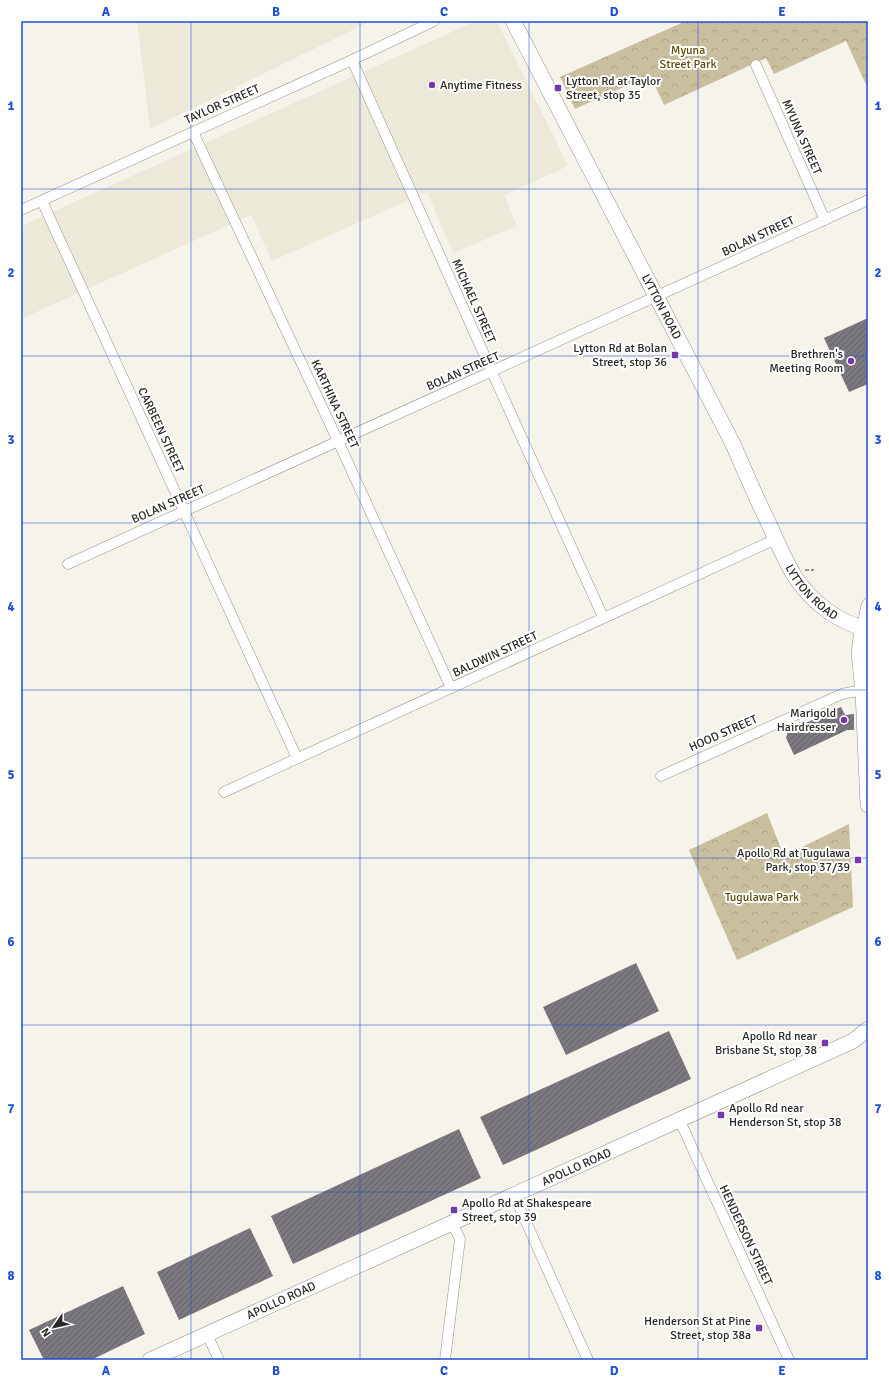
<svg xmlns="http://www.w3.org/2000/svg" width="889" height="1381" font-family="Signika,sans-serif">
<defs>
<pattern id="park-crowns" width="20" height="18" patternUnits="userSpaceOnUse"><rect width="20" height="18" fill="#c9bf9f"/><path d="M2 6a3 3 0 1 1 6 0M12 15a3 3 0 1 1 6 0" fill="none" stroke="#ada489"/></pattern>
<pattern id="building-hatch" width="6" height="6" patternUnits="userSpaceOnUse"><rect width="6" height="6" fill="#7b787f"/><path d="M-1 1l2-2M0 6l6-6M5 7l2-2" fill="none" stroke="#656268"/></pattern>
</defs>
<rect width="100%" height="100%" fill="#f6f3eb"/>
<g fill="#ede9d9">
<path d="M137 21H371L150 129Z"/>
<path d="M476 21H497L568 166 504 195 517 226 453 253 427 192 272 261 251 215 21 319V226Z"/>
</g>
<g fill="url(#park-crowns)">
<path d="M686 21H868V89L846 41 774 74 766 58 664 105 650 75 575 109 560 77Z"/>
<path d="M767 813 784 856 849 824 853 907 737 960 689 850Z"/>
</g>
<g fill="url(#building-hatch)">
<path d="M868 318V384L849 392 824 338Z"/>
<path d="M841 707 845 715 854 714V730H847L794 755 786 738 788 731Z"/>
<path d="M636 963 659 1011 566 1055 543 1007Z"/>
<path d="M669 1031 691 1079 503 1165 480 1117Z"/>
<path d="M459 1129 481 1178 293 1264 271 1216Z"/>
<path d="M250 1228 273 1276 179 1320 157 1272Z"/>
<path d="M123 1286 145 1334 91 1360H44L29 1330Z"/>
</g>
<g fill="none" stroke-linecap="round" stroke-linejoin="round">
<defs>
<g id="street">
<path d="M352 60 492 372 603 617"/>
<path d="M756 65 825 220"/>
<path d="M193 132 338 441 451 688"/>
<path d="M42 201 297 758"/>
<path d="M21 210 352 60 434 21"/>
<path d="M68 564 868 200"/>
<path d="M862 628 866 607 868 603"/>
<path d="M661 776 842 694 852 692 863 691"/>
<path d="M224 792 776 539"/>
<path d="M680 1121 789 1360"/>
<path d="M514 1195 588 1360"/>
<path d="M207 1334 219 1360"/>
<path d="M445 1360 460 1239 452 1223"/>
</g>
<g id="secondary">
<path id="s1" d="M513 21 733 444C745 472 757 500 771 528 778 544 786 562 795 577 812 602 838 623 868 629"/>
<path d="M862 628 859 654 863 691 868 805"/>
<path id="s2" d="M150 1360C384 1253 619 1149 853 1041L868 1029"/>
</g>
</defs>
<use href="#street" stroke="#94928a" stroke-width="11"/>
<use href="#secondary" stroke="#94928a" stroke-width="16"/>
<path stroke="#93918b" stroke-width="2" stroke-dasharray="4 2" stroke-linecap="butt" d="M805 570H814"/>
<use href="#street" stroke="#fff" stroke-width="10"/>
<use href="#secondary" stroke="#fff" stroke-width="15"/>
</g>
<path fill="none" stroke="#1d4ed8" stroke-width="1" stroke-opacity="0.55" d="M191 21V1360M360 21V1360M529 21V1360M698 21V1360M21 189H868M21 356H868M21 523H868M21 690H868M21 858H868M21 1025H868M21 1192H868"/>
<g fill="#7637ac" stroke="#fff" stroke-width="1.5">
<circle cx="432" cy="85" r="4"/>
<rect x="554" y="84" width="8" height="8" rx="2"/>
<rect x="671" y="351" width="8" height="8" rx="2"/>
<circle cx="851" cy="361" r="4"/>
<circle cx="844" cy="720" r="4"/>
<rect x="854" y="856" width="8" height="8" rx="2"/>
<rect x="821" y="1039" width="8" height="8" rx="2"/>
<rect x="717" y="1111" width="8" height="8" rx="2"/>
<rect x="450" y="1206" width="8" height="8" rx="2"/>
<rect x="755" y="1324" width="8" height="8" rx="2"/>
</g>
<g text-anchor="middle" stroke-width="4" stroke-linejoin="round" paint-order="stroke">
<g font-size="12" fill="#5e4c0b" stroke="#fff">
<text x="688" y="54">Myuna<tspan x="688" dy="14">Street Park</tspan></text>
<text x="762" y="901">Tugulawa Park</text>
</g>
<g font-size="12" fill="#2a2925" stroke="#fff" text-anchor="end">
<text x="566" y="85" text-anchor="start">Lytton Rd at Taylor<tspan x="566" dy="14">Street, stop 35</tspan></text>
<text x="440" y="89" text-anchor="start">Anytime Fitness</text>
<text x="667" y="352">Lytton Rd at Bolan<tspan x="667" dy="14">Street, stop 36</tspan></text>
<text x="843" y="358">Brethren's<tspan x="843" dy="14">Meeting Room</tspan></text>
<text x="836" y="717">Marigold<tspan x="836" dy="14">Hairdresser</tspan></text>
<text x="850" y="857">Apollo Rd at Tugulawa<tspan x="850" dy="14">Park, stop 37/39</tspan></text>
<text x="817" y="1040">Apollo Rd near<tspan x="817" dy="14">Brisbane St, stop 38</tspan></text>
<text x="729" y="1112" text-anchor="start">Apollo Rd near<tspan x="729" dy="14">Henderson St, stop 38</tspan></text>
<text x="462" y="1207" text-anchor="start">Apollo Rd at Shakespeare<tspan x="462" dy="14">Street, stop 39</tspan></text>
<text x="751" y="1325">Henderson St at Pine<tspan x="751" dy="14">Street, stop 38a</tspan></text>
</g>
<g font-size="12" fill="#2a2925" stroke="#fff">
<text transform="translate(222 104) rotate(-24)" y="4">TAYLOR STREET</text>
<text transform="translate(802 137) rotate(66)" y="4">MYUNA STREET</text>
<text transform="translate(758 236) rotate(-25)" y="4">BOLAN STREET</text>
<text transform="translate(474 301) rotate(66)" y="4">MICHAEL STREET</text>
<text dy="4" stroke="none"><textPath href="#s1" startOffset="322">LYTTON ROAD</textPath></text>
<text transform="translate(463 371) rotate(-24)" y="4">BOLAN STREET</text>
<text transform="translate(335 404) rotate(65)" y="4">KARTHINA STREET</text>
<text transform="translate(161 430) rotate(65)" y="4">CARBEEN STREET</text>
<text transform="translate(168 504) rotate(-24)" y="4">BOLAN STREET</text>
<text dy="4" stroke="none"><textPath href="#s1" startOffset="646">LYTTON ROAD</textPath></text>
<text transform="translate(495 654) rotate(-25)" y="4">BALDWIN STREET</text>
<text transform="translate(723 733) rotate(-24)" y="4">HOOD STREET</text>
<text dy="4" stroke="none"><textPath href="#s2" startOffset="468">APOLLO ROAD</textPath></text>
<text transform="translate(746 1235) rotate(65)" y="4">HENDERSON STREET</text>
<text dy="4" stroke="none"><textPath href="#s2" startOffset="144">APOLLO ROAD</textPath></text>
</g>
</g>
<rect width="889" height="1381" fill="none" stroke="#ffffff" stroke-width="44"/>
<g transform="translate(54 1327) rotate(236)" stroke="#ffffff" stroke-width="3" paint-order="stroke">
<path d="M0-3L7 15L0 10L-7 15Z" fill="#2a2925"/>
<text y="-6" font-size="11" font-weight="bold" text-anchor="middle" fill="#2a2925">N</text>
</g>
<rect x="22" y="22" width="845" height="1337" fill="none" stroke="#1d4ed8" stroke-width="1.5"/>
<g font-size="13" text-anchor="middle" font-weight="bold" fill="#1d4ed8">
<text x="106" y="16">A</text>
<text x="276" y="16">B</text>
<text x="444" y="16">C</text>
<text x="614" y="16">D</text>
<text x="782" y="16">E</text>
<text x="11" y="110">1</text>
<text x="878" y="110">1</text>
<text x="11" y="277">2</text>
<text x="878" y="277">2</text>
<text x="11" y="444">3</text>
<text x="878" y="444">3</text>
<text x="11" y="611">4</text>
<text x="878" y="611">4</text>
<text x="11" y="779">5</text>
<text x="878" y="779">5</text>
<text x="11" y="946">6</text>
<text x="878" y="946">6</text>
<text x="11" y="1113">7</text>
<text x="878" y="1113">7</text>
<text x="11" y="1280">8</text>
<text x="878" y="1280">8</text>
<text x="106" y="1375">A</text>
<text x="276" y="1375">B</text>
<text x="444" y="1375">C</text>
<text x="614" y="1375">D</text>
<text x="782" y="1375">E</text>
</g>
</svg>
